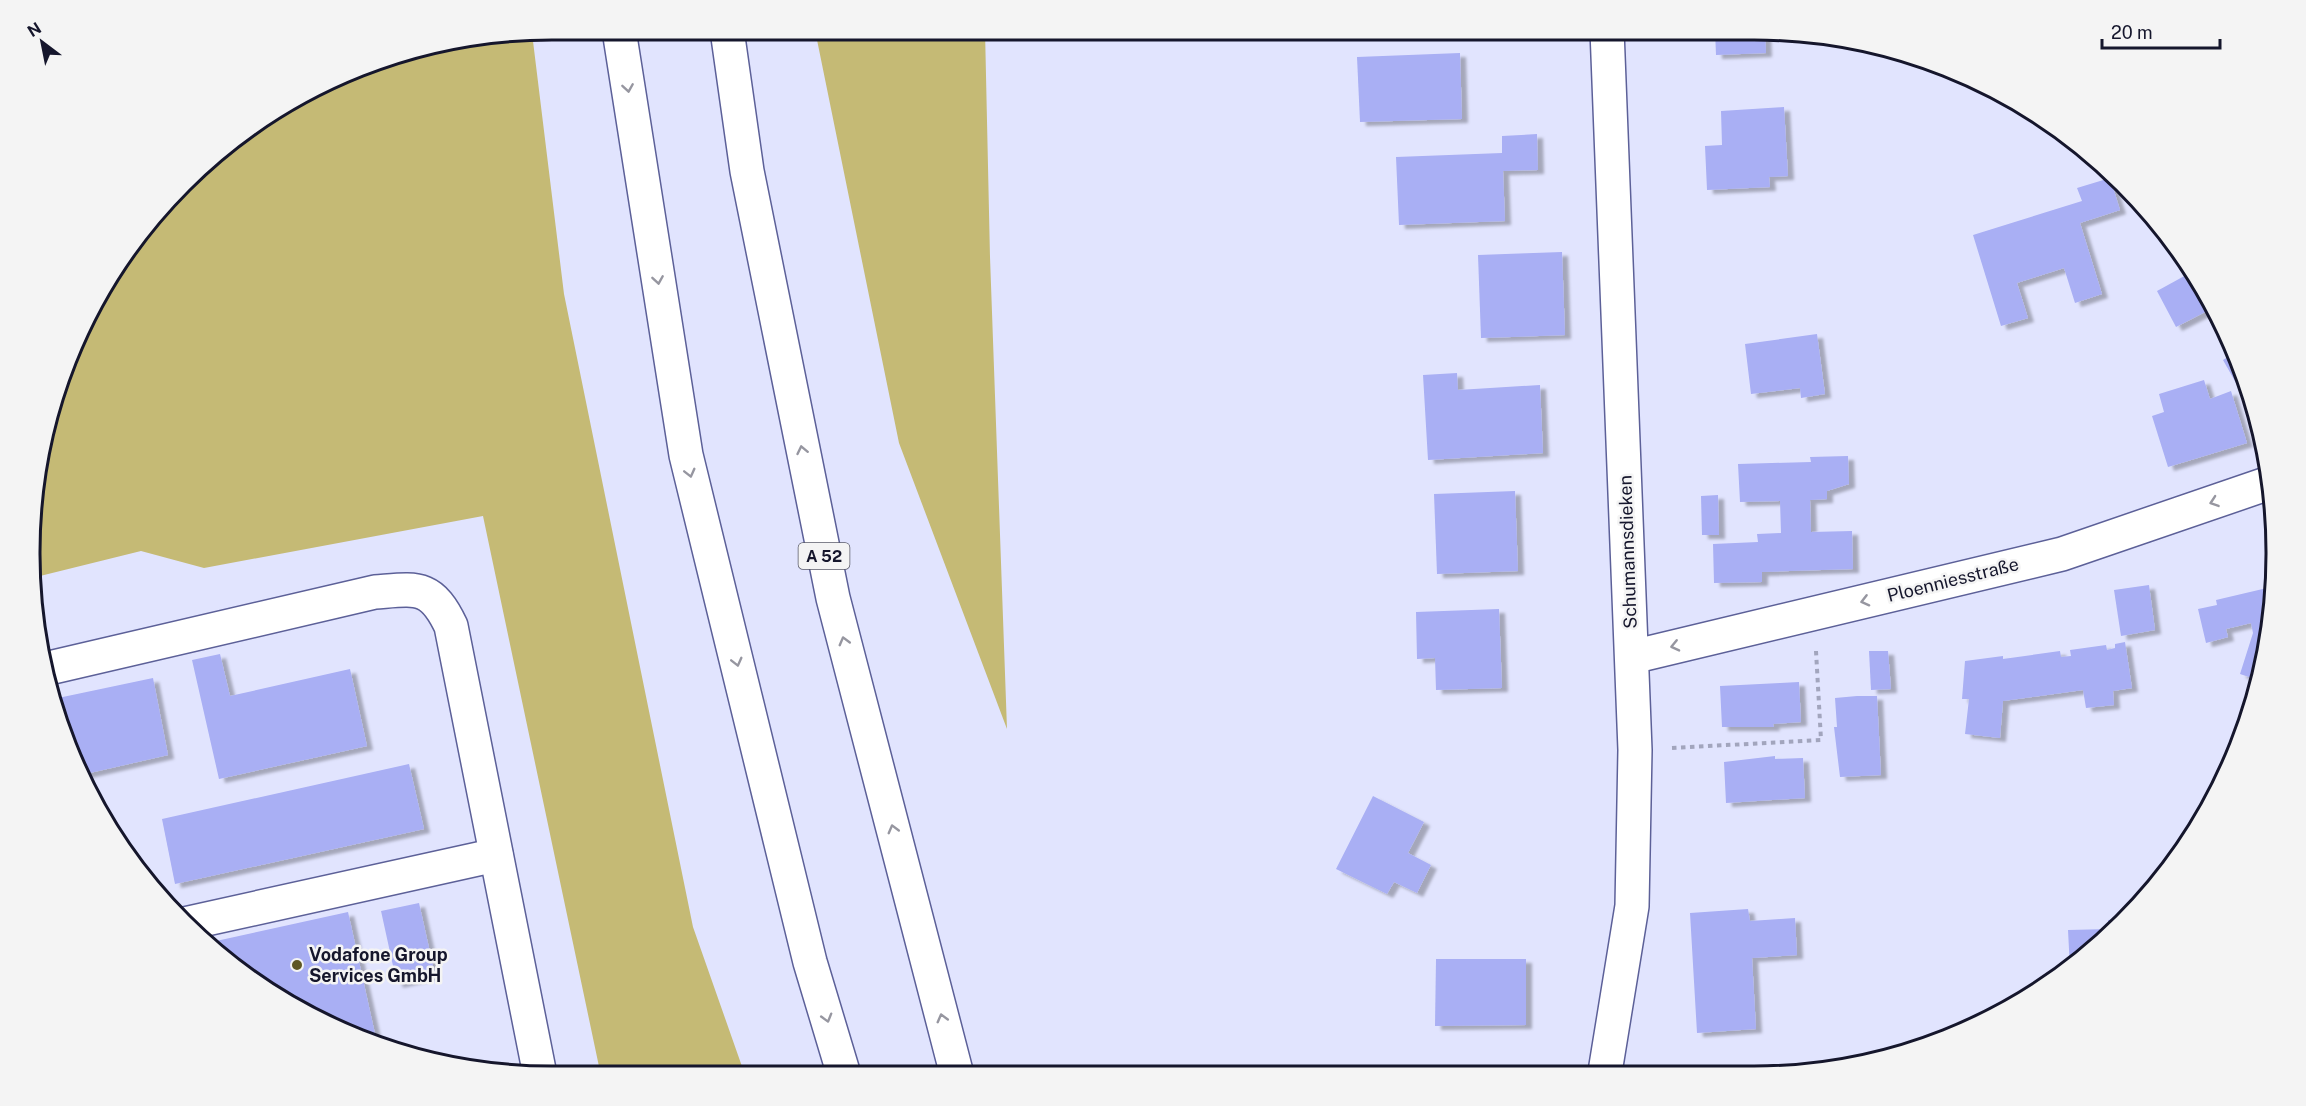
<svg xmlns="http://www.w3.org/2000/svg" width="2306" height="1106" font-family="'Public Sans',sans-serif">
<defs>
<filter id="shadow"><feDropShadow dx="6" dy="4" stdDeviation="1.5" flood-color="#0004"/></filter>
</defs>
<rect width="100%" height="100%" fill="#e1e4fe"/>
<g fill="#c5ba75">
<path d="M815 30H985L990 257 1007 729 899 443Z"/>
<path d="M532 33 564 294 693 927 745 1075 601 1076 483 516 204 568 141 551 36 577 40 451 70 353 118 263 234 138 385 58Z"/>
</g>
<g fill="#a9aff4" filter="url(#shadow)">
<path d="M1715 30 1765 31 1766 53 1716 55Z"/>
<path d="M1460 53 1462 119 1360 122 1357 57Z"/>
<path d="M1784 107 1788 176 1769 177 1770 187 1707 190 1705 146 1722 145 1721 111Z"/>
<path d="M1537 134 1538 170 1503 171 1505 221 1399 225 1396 157 1502 153V136Z"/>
<path d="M2110 178 2120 210 2080 223 2102 294 2075 303 2064 268 2017 283 2028 318 2001 326 1973 235 2082 201 2077 188Z"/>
<path d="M1562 252 1565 335 1481 338 1478 255Z"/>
<path d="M2188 274 2207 311 2176 327 2157 291Z"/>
<path d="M1817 334 1825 394 1801 398 1800 388 1751 394 1745 344Z"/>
<path d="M2236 352 2246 386 2240 390 2223 360Z"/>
<path d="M1457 373 1458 390 1540 385 1543 453 1428 460 1423 375Z"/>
<path d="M2204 380 2210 399 2231 391 2247 443 2168 467 2152 416 2164 412 2159 394Z"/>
<path d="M1848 456 1849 484 1827 491V499L1810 500 1811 532 1852 531 1853 569 1762 572V582L1714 583 1713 544 1758 542 1757 534 1781 533 1780 501 1740 502 1738 464 1811 462 1810 457Z"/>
<path d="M1515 491 1518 571 1437 574 1434 494Z"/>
<path d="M1718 495 1719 535H1702L1701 496Z"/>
<path d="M2149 585 2155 630 2121 636 2114 590Z"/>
<path d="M2267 588 2268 594 2272 593 2266 655 2258 680 2240 674 2253 633 2251 623 2226 629 2228 637 2206 643 2198 609 2217 605 2216 600Z"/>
<path d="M1499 609 1502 688 1436 690 1435 658 1417 659 1416 612Z"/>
<path d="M2125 642 2132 688 2113 691 2114 705 2086 708 2083 690 2003 701 2000 738 1965 734 1969 699H1962L1965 661 2003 656V659L2060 651 2061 657 2071 656 2070 650 2106 645 2107 650 2115 648V644Z"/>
<path d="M1869 651H1888L1891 689 1871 690Z"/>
<path d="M220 654 230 696 350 669 367 746 219 779 192 660Z"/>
<path d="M153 678 168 755 81 775 58 698Z"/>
<path d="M1799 682 1801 722 1773 724 1774 727H1722L1720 686Z"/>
<path d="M1857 696H1877L1881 775 1840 777 1834 727H1837L1835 698Z"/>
<path d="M1775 756V759L1803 758 1805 798 1726 803 1724 762Z"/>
<path d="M409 764 424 829 175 884 162 819Z"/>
<path d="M1373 796 1424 822 1408 853 1431 865 1417 893 1394 882 1387 894 1336 869Z"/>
<path d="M419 903 435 975 397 984 381 911Z"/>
<path d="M1748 909 1750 921 1795 918 1797 955 1752 958 1756 1029 1697 1033 1690 913Z"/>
<path d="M348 912 377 1043 353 1036 262 988 207 943Z"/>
<path d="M2120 919 2072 968 2070 969 2068 930 2109 929 2108 920Z"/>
<path d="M1436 959H1526V1025L1435 1026Z"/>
</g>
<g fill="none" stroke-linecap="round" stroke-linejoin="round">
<defs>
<g id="minor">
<path d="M1632 657 2062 554 2269 483"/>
<path d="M49 668 375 592C417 589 431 584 451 626L540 1075"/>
<path d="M184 924 496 855"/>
<path d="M1605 1072 1632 906 1635 750 1607 30"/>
</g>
<g id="highway">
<path d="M619 30 686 455 810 962 844 1075"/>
<path d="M727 30 747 171 833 598 957 1075"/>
</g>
</defs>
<use href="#minor" stroke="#5c6098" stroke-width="36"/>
<use href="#highway" stroke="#5c6098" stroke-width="36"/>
<path stroke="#a2a5bd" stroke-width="4" stroke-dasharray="4.5 4.5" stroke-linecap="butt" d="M1672 748 1821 740 1816 651"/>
<use href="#minor" stroke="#fff" stroke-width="33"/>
<use href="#highway" stroke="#fff" stroke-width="33"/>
</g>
<defs><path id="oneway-chevron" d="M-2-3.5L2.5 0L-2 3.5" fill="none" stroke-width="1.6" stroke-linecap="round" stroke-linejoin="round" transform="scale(1.5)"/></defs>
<g stroke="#9696a0">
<use href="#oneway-chevron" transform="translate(628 88) rotate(81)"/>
<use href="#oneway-chevron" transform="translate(658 280) rotate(81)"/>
<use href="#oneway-chevron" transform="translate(802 450) rotate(-102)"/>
<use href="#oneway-chevron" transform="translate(690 473) rotate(76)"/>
<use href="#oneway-chevron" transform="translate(2214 502) rotate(161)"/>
<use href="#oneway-chevron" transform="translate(1865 601) rotate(166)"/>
<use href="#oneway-chevron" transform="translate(844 641) rotate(-105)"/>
<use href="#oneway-chevron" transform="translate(1675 646) rotate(167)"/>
<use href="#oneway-chevron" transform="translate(737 662) rotate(76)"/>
<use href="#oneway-chevron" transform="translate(893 829) rotate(-105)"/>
<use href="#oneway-chevron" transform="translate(827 1018) rotate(74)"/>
<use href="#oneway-chevron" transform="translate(942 1018) rotate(-105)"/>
</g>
<circle fill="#5f5723" stroke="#f4f4f4" stroke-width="2" cx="297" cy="965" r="6"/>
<g text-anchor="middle" stroke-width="5" stroke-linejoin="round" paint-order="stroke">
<rect fill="#f4f4f4" stroke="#585968" stroke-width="1.5" x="798.5" y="543" width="51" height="26" rx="4.5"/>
<g font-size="16" font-weight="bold" fill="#15162c">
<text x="824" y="562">A 52</text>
</g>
<g font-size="18" fill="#15162c" stroke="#f4f4f4">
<text transform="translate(1628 552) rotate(-92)" y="6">Schumannsdieken</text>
<text transform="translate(1953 580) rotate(-14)" y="6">Ploenniesstraße</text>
</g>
<g font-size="18" font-weight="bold" fill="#15162c" stroke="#f4f4f4" text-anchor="start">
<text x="309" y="961">Vodafone Group<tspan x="309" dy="21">Services GmbH</tspan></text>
</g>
</g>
<path d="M0 0H2306V1106H0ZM552 40H1754A512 512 0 0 1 2266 552V554A512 512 0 0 1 1754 1066H552A512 512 0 0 1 40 554V552A512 512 0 0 1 552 40Z" fill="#f4f4f4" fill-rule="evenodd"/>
<path fill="none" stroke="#15162c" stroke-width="3" d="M552 40H1754A512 512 0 0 1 2266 552V554A512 512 0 0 1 1754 1066H552A512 512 0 0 1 40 554V552A512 512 0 0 1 552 40Z"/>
<g transform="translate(42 42) rotate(328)" stroke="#f4f4f4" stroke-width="4.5" paint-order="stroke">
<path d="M0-4.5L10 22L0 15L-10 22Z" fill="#15162c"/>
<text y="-9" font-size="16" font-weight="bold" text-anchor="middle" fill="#15162c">N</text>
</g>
<path d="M2102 39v9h118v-9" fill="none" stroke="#15162c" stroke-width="3"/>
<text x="2111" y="39" font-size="18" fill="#15162c" stroke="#f4f4f4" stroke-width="4.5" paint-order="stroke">20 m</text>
</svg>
